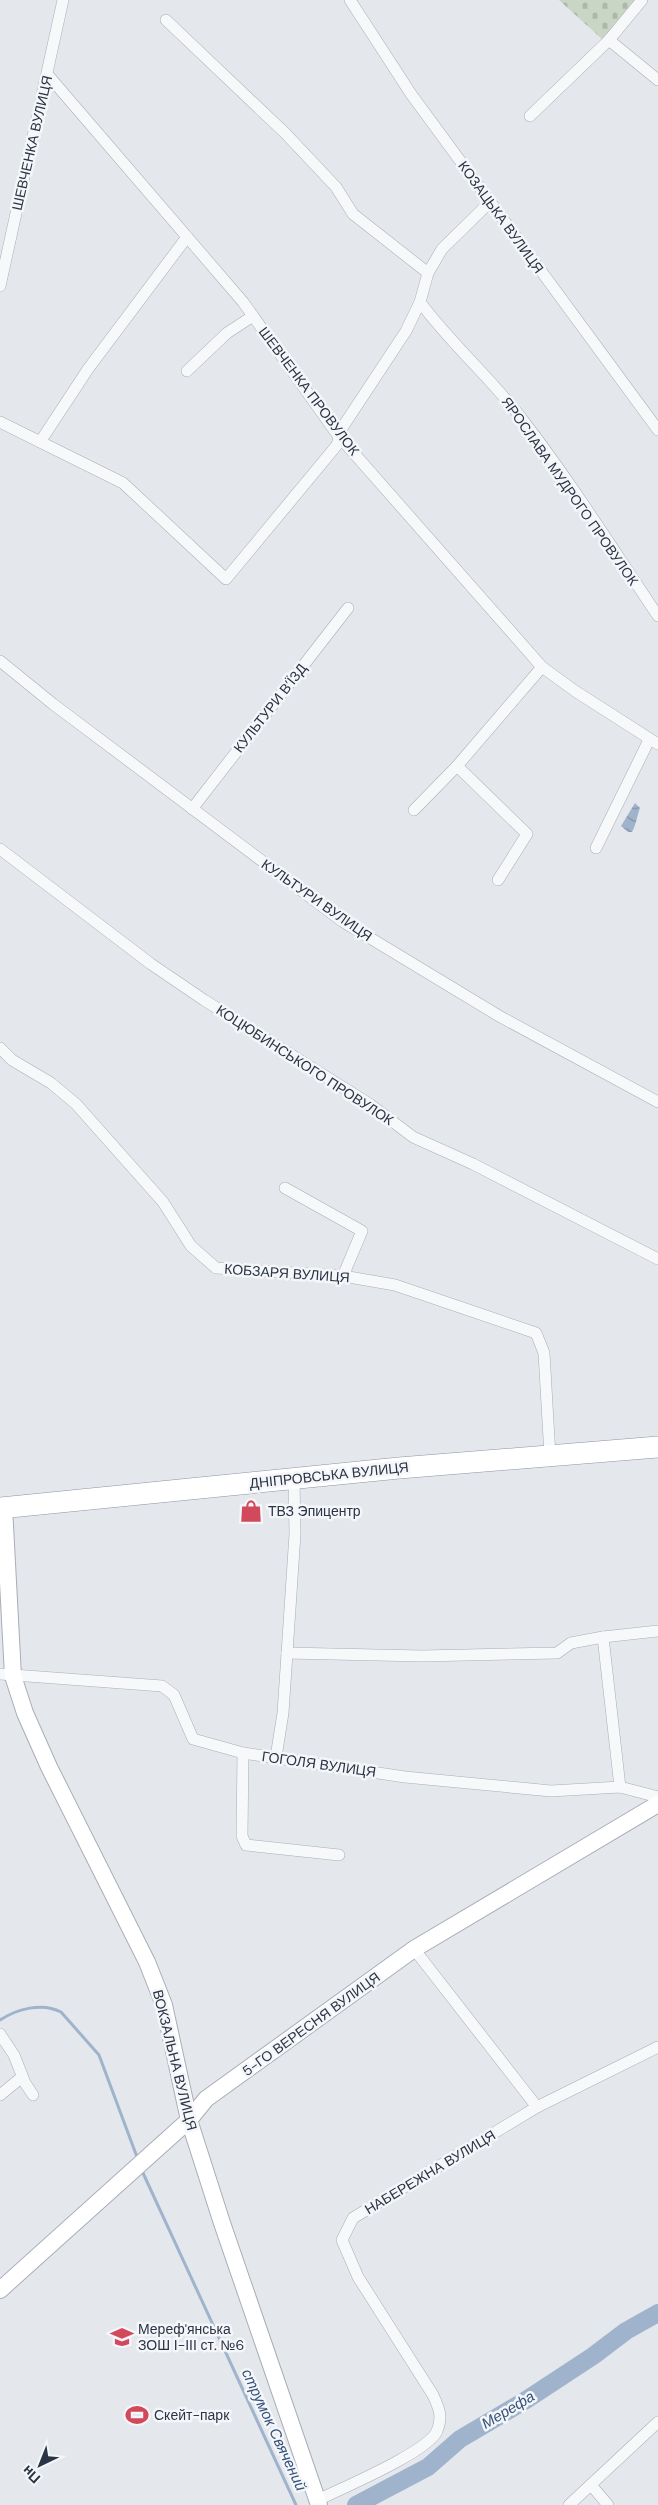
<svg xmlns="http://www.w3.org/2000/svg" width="658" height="2505" font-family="'DM Sans',sans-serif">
<defs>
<pattern id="cemetery-stones" width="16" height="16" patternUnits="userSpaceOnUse" patternTransform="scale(1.25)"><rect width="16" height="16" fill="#c9d6c5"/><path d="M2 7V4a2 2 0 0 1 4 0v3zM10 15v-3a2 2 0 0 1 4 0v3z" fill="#adb8ab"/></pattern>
<pattern id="water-waves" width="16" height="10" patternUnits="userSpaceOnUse" patternTransform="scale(1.25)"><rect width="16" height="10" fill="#9fb4cc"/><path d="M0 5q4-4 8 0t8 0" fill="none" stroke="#8293a7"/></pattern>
</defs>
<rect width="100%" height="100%" fill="#e4e7ec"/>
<path fill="url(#cemetery-stones)" d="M559 0H637L603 40Z"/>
<path fill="url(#water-waves)" d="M635 803 640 808C637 816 636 825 632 832H628L621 826Z"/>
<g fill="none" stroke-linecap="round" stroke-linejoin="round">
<g stroke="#9fb4cc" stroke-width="3">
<path d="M0 2020C17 2009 42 2002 61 2012L99 2055 137 2157"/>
<path d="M143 2173 296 2505"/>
</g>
<path stroke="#9fb4cc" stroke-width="18" d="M356 2505 428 2467 460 2439 526 2400 593 2356 626 2331 658 2313"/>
<defs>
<g id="street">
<path d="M350 0 411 94 658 430"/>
<path d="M166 20 285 133 336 187 353 214 428 273"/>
<path d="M609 40 658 80"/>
<path d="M47 74 243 302 337 434 542 667 575 691 658 744"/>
<path d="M530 116 609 40 642 0"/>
<path d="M0 286 63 0"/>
<path d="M420 302C451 344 490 377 522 419 570 481 614 551 658 616"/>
<path d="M187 371 227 333 253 316"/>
<path d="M0 422 123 483 226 579 337 445 342 428 406 331 420 302 428 273 442 249 490 202"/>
<path d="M40 442 88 369 187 237"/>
<path d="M0 661 53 704 342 921 499 1016 658 1102"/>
<path d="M457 766 527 834 498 880"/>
<path d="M192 809 348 608"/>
<path d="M414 810 457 766 542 667"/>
<path d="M596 848 649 740"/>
<path d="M0 849 151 964 204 1000 371 1105 413 1137 473 1164 658 1259"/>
<path d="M0 1048 12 1060 51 1083 76 1104 163 1202 191 1246 216 1268 343 1276 395 1285 536 1333 544 1353 550 1456"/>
<path d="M285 1188 362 1231 343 1276"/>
<path d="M287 1653 422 1656 557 1653 571 1643 603 1637"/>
<path d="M0 1674 162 1686 174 1695 193 1739 243 1753 405 1777 551 1791 620 1787 658 1797"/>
<path d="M243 1753 242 1836 246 1845 339 1855"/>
<path d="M276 1757 283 1713 295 1534 294 1479"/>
<path d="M620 1787 603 1637 658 1631"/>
<path d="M414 1949 537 2107"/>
<path d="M0 2034 14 2055 25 2083 33 2095"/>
<path d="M0 2095 22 2077"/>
<path d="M591 2485 608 2505"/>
<path d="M318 2500C342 2488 428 2452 437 2431 443 2417 439 2408 433 2395L358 2277 342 2240 353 2218 537 2107 658 2047"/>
<path d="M569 2505 658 2422"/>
</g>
<g id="secondary">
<path d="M4 1507 13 1676 25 1713 49 1767 147 1962 164 2005 189 2120 222 2223 319 2505"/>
<path d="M0 2290 189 2120 206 2099 414 1949 658 1804"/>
</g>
<path id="highway" d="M0 1508 399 1468 658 1447"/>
</defs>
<use href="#street" stroke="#a9aeb7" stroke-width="12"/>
<use href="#secondary" stroke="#a9aeb7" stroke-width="18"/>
<use href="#highway" stroke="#8b94a3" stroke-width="22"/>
<use href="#street" stroke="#f7f8fa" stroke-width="11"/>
<use href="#secondary" stroke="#fff" stroke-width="16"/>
<use href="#highway" stroke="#fff" stroke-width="21"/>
</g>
<defs>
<symbol id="shop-bare" viewBox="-9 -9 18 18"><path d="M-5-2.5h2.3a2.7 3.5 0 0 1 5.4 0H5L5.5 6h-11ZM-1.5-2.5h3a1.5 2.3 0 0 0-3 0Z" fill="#d1495b" stroke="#f4f6f9" stroke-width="2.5" paint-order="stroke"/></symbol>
<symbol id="school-bare" viewBox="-9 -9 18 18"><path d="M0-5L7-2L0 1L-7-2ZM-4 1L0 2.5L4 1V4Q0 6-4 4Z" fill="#d1495b" stroke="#f4f6f9" stroke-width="2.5" paint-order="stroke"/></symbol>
<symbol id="stadium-bare" viewBox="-9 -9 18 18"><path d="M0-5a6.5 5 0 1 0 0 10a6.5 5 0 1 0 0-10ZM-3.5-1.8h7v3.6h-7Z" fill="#d1495b" stroke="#f4f6f9" stroke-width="2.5" paint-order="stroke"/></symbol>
</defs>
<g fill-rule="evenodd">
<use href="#shop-bare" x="235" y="1495" width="32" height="32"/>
<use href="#school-bare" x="106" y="2321" width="32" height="32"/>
<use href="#stadium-bare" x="121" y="2399" width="32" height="32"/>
</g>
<g text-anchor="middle" stroke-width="5" stroke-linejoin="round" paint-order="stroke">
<g font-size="14" fill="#2b3445" stroke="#f4f6f9">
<text transform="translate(32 143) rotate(-77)" y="5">ШЕВЧЕНКА ВУЛИЦЯ</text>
<text transform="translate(501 217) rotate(54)" y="5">КОЗАЦЬКА ВУЛИЦЯ</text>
<text transform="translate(309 391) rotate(53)" y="5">ШЕВЧЕНКА ПРОВУЛОК</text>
<text transform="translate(570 491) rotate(55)" y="5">ЯРОСЛАВА МУДРОГО ПРОВУЛОК</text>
<text transform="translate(270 708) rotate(-52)" y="5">КУЛЬТУРИ В’ЇЗД</text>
<text transform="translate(317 900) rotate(35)" y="5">КУЛЬТУРИ ВУЛИЦЯ</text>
<text transform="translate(305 1065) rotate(33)" y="5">КОЦЮБИНСЬКОГО ПРОВУЛОК</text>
<text transform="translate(287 1273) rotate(4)" y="5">КОБЗАРЯ ВУЛИЦЯ</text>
<text transform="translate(329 1475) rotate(-6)" y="5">ДНІПРОВСЬКА ВУЛИЦЯ</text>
<text transform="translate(319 1764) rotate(8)" y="5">ГОГОЛЯ ВУЛИЦЯ</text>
<text transform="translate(311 2024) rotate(-36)" y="5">5-ГО ВЕРЕСНЯ ВУЛИЦЯ</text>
<text transform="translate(175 2060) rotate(76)" y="5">ВОКЗАЛЬНА ВУЛИЦЯ</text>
<text transform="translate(430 2172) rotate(-31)" y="5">НАБЕРЕЖНА ВУЛИЦЯ</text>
</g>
<g font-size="14" fill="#2b3445" stroke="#f4f6f9" text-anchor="start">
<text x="268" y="1516">ТВЗ Эпицентр</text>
<text x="138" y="2334">Мереф'янська<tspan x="138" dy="16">ЗОШ І-ІІІ ст. №6</tspan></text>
<text x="154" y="2420">Скейт-парк</text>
</g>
<g font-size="15" font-style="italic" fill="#34527a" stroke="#f4f6f9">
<text transform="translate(508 2410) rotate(-31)" y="5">Мерефа</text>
<text transform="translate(274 2430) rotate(65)" y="5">струмок Свячений</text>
</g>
</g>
<g transform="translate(40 2465) rotate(223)" stroke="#f4f6f9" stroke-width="4" paint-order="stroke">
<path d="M0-4L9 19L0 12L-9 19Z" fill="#2b3445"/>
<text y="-8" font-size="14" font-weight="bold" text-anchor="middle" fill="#2b3445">Пн</text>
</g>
</svg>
